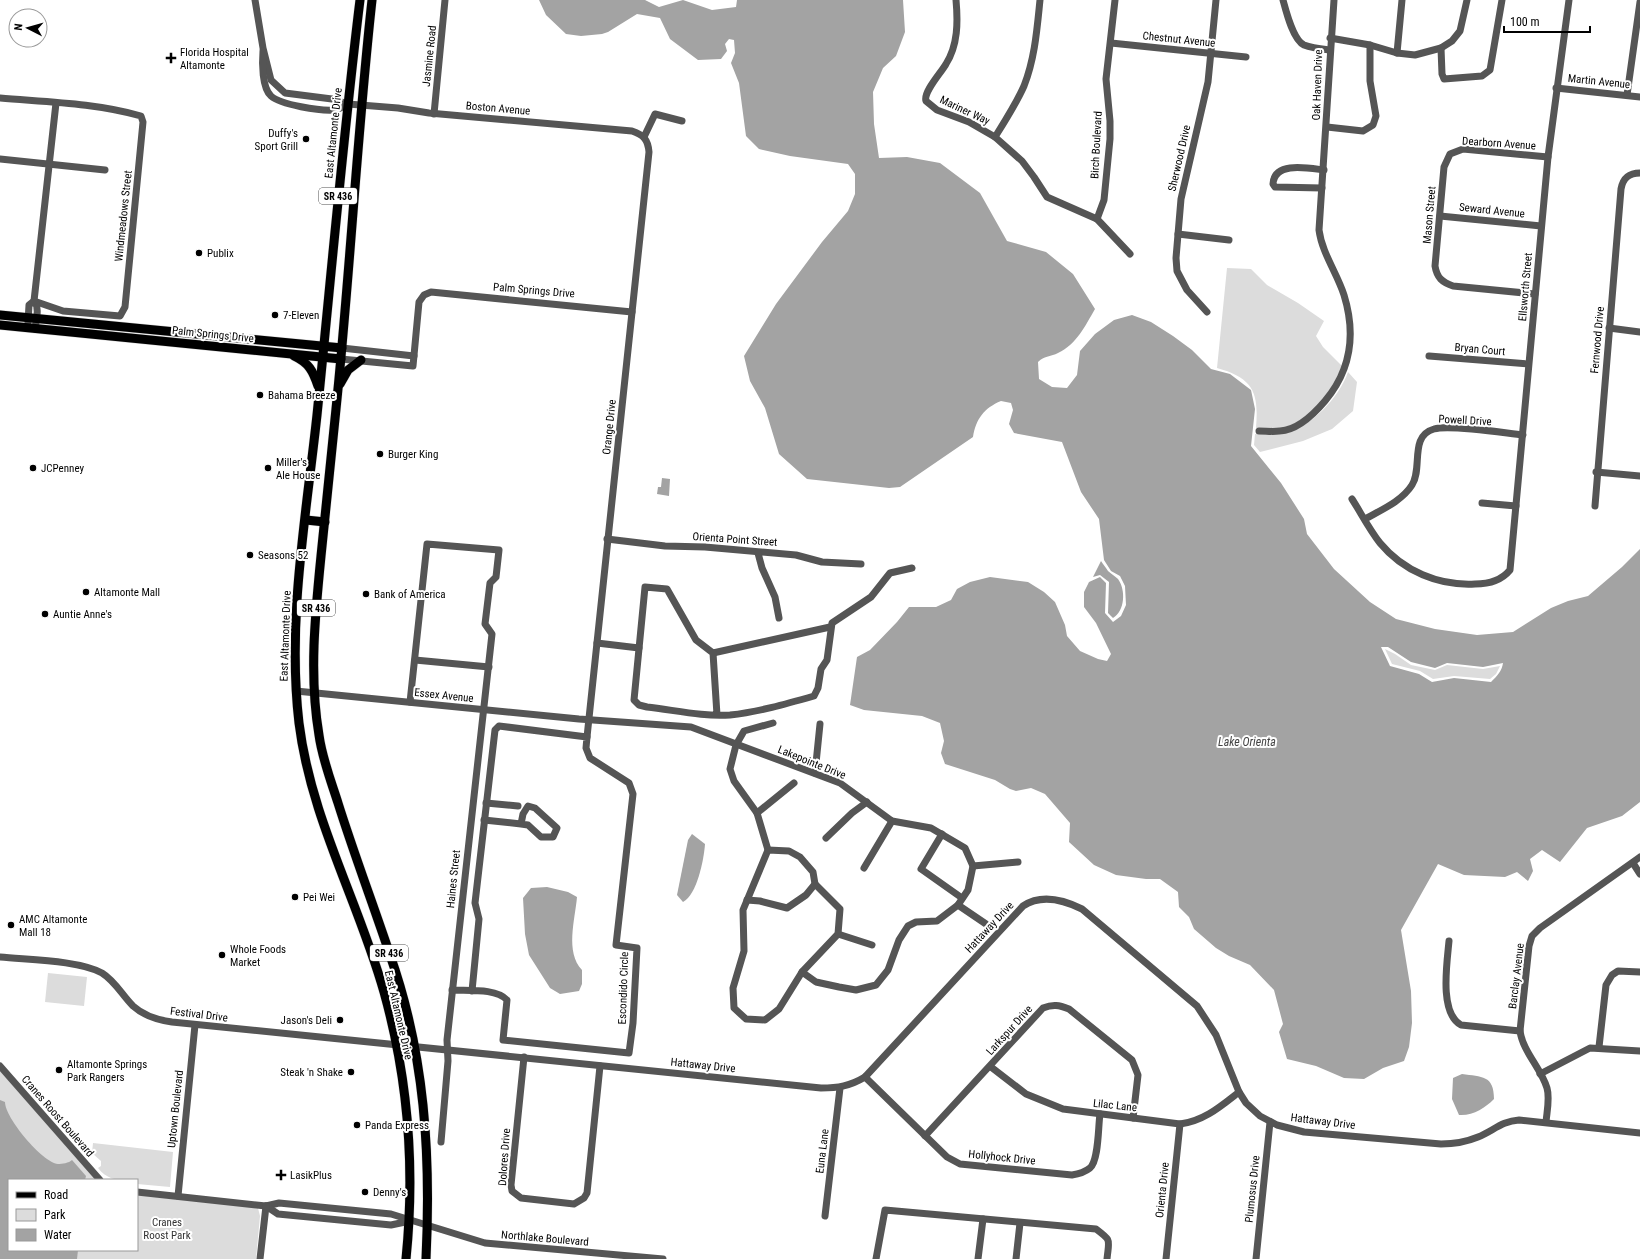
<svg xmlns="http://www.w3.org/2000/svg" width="1640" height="1259" font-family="'Roboto Condensed',sans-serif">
<rect width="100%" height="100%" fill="#fff"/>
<g fill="#dcdcdc">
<path d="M1227 268 1251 269 1267 285 1298 303 1324 321 1316 336 1323 347 1342 366C1331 391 1311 422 1281 428 1273 430 1264 428 1256 428 1259 392 1253 378 1217 368Z"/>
<path d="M1348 372 1357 382 1353 411 1332 429 1303 441 1260 452 1254 445 1255 434C1264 434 1275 436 1283 434 1311 427 1339 398 1348 372Z"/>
<path d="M1385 649 1395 654 1411 665 1435 670 1447 665 1483 669 1500 666 1496 674 1490 679 1454 676 1433 679 1420 671 1392 664Z"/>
<path d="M48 973 87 977 84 1006 45 1002Z"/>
<path d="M0 1071 96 1180H9V1250H137V1195L258 1208 260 1216 256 1259H0Z"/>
<path d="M93 1143 173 1152 170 1187 137 1184V1180C121 1180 109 1182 98 1168L101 1166V1161L92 1153Z"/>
</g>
<g fill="#a3a3a3" fill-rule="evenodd">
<path d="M539 0H645L659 7 683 0 712 10 736 7 737 0H903L905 32 896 56 883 68 873 92 874 124 879 158 907 157 940 163 980 193 1007 241 1046 252 1073 274 1095 309C1085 326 1077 344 1058 353 1051 357 1045 355 1038 362L1039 379 1052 387 1067 388 1077 375 1080 351 1095 334 1114 320 1132 315 1151 322 1173 336 1192 350 1211 369 1230 374 1251 390 1255 409 1251 446 1281 483 1304 519 1307 534 1334 569 1370 602 1396 619 1435 629 1477 635 1513 632 1551 608 1568 601 1588 596 1622 567 1640 549V802L1622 816 1587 828 1560 862 1542 850 1530 859 1533 871 1528 881 1517 872 1505 877 1464 875 1438 864 1401 930 1411 991 1412 1023 1409 1047 1404 1061 1383 1068 1364 1079 1344 1078 1316 1066 1287 1059 1279 1032 1283 1024 1274 990 1250 965 1229 956 1216 948 1194 929 1189 917 1179 907 1178 892 1160 879H1146L1116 875 1094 865 1069 842 1070 823 1045 794 1031 788 1016 791 1010 789 995 780 945 764 941 753 944 741 940 723 922 716 864 710 850 705 857 657 870 650 897 622 909 607H936L951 600 957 589 970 582 990 577 1028 582 1044 592 1055 602 1065 625 1067 636 1080 651 1098 659 1107 661 1111 654 1096 623 1084 607V592L1089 582 1100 577 1106 583 1105 613 1113 622 1121 616 1126 605 1125 586 1120 576 1111 571 1104 560 1099 519 1081 492 1062 442 1014 433 1009 424 1013 410 1011 403 1001 401C984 408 976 419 973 437L900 487 889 488 807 479 779 454 765 408 750 381 744 356 776 304 822 242 848 211 855 194V174L848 164 790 156 759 149 746 136 739 83 731 63 735 53 734 40 729 39 725 44 727 51 721 59 698 60 670 39 660 18 637 14 608 32 602 34 581 36 566 34 546 15ZM1381 647H1388L1411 662 1435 668 1447 663 1483 667 1503 663C1502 671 1497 676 1491 682L1454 678 1432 682 1419 674 1390 666Z"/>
<path d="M662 478 670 479 669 496 657 494 658 487H661Z"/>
<path d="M1101 561C1103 564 1106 568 1108 571 1111 574 1115 576 1118 579 1126 590 1125 611 1113 618L1108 613 1109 582 1100 575 1093 577Z"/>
<path d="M692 834 705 844C704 859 697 895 683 902L677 895 688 840Z"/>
<path d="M547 887 568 892 577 897C575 920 565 952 582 970V984L579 991 560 994 550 988 529 955 525 934 523 898 531 888Z"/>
<path d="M1462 1074C1482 1077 1494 1075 1494 1099 1485 1108 1473 1116 1459 1115L1452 1099 1453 1078Z"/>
<path d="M0 1100 5 1102C5 1118 42 1162 58 1164 62 1164 69 1163 72 1160L86 1176 85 1180H9V1250H78L77 1259H0Z"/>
</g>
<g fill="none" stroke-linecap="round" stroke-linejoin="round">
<defs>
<g id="major">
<path d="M360 0C343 138 331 277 317 415 306 517 287 621 299 723 311 819 358 900 384 992 408 1078 415 1170 406 1259"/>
<path d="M372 0C357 136 350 273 336 409 331 458 326 507 321 556 315 616 309 676 319 735 322 758 331 781 338 803 354 854 373 904 390 955 425 1054 431 1155 426 1259"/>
<path d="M0 315 342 348"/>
<path d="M0 325 341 359"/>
<path d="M294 356C309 363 313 371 318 386"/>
<path d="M340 384 348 370 361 360"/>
<path d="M306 520 325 522"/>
</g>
</defs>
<use href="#major" stroke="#dbdbdb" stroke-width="10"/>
<g stroke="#555" stroke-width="7">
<path d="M255 0 263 48 271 80 285 93 332 99 348 104 398 108 429 113 632 131C644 135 648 140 649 152L587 737"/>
<path d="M956 0C958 22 958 45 946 64 941 73 923 92 926 101L937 110 969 122 995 137 1022 161 1034 177 1047 197 1097 219 1130 254"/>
<path d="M1283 0C1286 11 1293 40 1304 45 1312 48 1321 49 1329 50"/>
<path d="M1330 38 1370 45 1397 53 1415 55 1441 48 1452 41 1460 31 1467 0"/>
<path d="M1111 43 1246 57"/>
<path d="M1441 48 1442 74 1444 79 1482 76 1490 70 1502 0"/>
<path d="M263 51C262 63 262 88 271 96 281 105 320 111 334 110 338 110 344 106 348 104"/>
<path d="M1397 53 1402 0"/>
<path d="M1556 88 1640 97"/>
<path d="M1627 95 1640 2"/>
<path d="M0 98C47 102 96 103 141 116L143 122 125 307 120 316 63 311 34 301"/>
<path d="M434 114 445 0"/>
<path d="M1327 127 1363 131 1373 125 1376 116 1370 81V45"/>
<path d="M644 137 655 114 682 121"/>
<path d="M995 137C1005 121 1016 104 1024 86 1035 58 1037 29 1040 0"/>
<path d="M0 159 105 170"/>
<path d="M1322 188 1275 187 1273 184C1274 161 1308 168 1324 170"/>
<path d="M1440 216 1541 226"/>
<path d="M1097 219 1104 200 1110 139V121L1106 79 1115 0"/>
<path d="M1178 234 1229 240"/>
<path d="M1535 294 1453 286C1442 282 1437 278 1435 266L1444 167 1450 154 1463 149 1548 157"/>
<path d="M34 301C40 308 36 320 35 329"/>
<path d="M1207 312 1187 290 1177 271 1176 258 1181 199 1208 82 1216 0"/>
<path d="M28 322 29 305 34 301 56 103"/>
<path d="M1609 328 1640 332"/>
<path d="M342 348 414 356"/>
<path d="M1429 356 1528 364"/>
<path d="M341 359 413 366 419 302 424 295 431 292 632 312"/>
<path d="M1259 431C1266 431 1273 432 1280 431 1298 430 1314 414 1325 401 1351 370 1356 334 1344 295 1337 273 1322 253 1319 230L1334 0"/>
<path d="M1596 472 1640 476"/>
<path d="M1352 499C1361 513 1369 529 1380 543 1403 571 1439 586 1475 584 1488 584 1501 581 1510 570L1548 157 1569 0"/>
<path d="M1482 503 1516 506"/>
<path d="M1595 506 1621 189C1623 178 1629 173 1640 173"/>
<path d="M1365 519C1381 510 1402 501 1412 485 1423 468 1409 436 1434 429 1449 424 1504 433 1523 435"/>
<path d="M607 539 665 546 705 547 796 555 822 562 861 564"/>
<path d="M758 553 762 568 775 597 779 618"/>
<path d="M597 643 639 648"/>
<path d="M713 653 830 627"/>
<path d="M415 660 489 667"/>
<path d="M296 691 579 719 691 727 840 783 892 821 931 828 965 848 973 866 968 890 958 905 937 921 916 922 908 926 899 940 888 970 876 985 856 990 839 987 816 982 802 972"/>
<path d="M410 702 427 544 499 550 496 577 490 583 485 624 492 634 447 1040 448 1061 441 1142"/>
<path d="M717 715 713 653 696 640 667 589 645 587 634 700 639 705 647 707C674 710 703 717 730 715 758 712 786 704 814 696L818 688 821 669 827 660 832 623 871 597 890 573 912 568"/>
<path d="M815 773 820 724"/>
<path d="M486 803 518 806"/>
<path d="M757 813 794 783"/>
<path d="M484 820 521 824 528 825 541 837H553L557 828 535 808 528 806 523 814 521 824"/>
<path d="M942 834 921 869 962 898"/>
<path d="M826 838 852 813 867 802"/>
<path d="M768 850 789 851 800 857 813 872 815 884 840 909 838 934 802 972 779 1009 765 1020 746 1019 734 1008 733 988 744 951 743 910Z"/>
<path d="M768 850 757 813 734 781 730 769 736 745 744 731 773 723"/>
<path d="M1633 863 1640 874"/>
<path d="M973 866 1018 862"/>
<path d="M864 868 892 821"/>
<path d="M747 900 760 901 787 908 806 895 815 884"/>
<path d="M958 905 986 924"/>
<path d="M838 934 872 945"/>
<path d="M1449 941C1447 963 1439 1013 1461 1025L1520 1031"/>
<path d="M0 957C28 960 78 960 102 973 115 981 122 995 133 1006 144 1016 158 1020 172 1022L821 1088C838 1088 850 1086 865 1077L1023 906C1041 894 1064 900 1082 909L1197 1006 1216 1035 1239 1092 1246 1103 1260 1116 1277 1125 1304 1132 1441 1144C1454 1144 1466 1142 1478 1137 1493 1131 1502 1121 1519 1120L1640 1133"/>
<path d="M452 990C468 991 496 988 507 1000L503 1040 629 1053 633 1023 637 948 616 945 633 794 629 783 590 758 586 748 587 737 499 726 495 730 475 903 479 919 472 991"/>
<path d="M1599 1047 1606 985 1612 975 1618 971 1640 972"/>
<path d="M524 1057 511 1185 512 1191 521 1198 574 1204 584 1198 587 1193 600 1066"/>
<path d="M0 1066 100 1180"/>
<path d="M991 1067 1026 1094 1063 1109 1180 1124C1204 1121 1221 1106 1239 1092"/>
<path d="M1540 1074 1590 1048 1640 1051"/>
<path d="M865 1077 947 1157 960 1164 1072 1175C1079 1174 1085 1172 1090 1168 1099 1160 1098 1127 1100 1114"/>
<path d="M1546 1122C1547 1111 1550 1098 1547 1088 1541 1068 1523 1052 1520 1031L1529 946 1532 936 1540 928 1640 857"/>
<path d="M925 1136 1043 1008C1053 1004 1059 1005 1069 1009L1132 1060 1138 1075 1133 1118"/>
<path d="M137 1192 266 1206 279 1203 391 1214 485 1243 663 1259"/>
<path d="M178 1196 195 1025"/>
<path d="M266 1206 278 1214 391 1225 410 1221"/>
<path d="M825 1216 840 1088"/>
<path d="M260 1259 266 1206"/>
<path d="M876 1259 885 1210 1096 1229C1112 1241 1109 1239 1107 1259"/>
<path d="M978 1259 983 1219"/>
<path d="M1016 1259 1020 1223"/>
<path d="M1166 1259 1180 1124"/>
<path d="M1256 1259 1270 1122"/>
</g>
<use href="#major" stroke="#000" stroke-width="9"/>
</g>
<g fill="#000" stroke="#fff" stroke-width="1.5">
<path d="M169 52h4v4h4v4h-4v4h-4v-4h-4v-4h4z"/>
<circle cx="306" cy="139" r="4"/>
<circle cx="199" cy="253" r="4"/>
<circle cx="275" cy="315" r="4"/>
<circle cx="260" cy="395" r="4"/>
<circle cx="380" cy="454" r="4"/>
<circle cx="33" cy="468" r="4"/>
<circle cx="268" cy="468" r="4"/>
<circle cx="250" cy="555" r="4"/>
<circle cx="86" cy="592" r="4"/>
<circle cx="366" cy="594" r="4"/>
<circle cx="45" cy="614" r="4"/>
<circle cx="295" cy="897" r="4"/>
<circle cx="11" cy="925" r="4"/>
<circle cx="222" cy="955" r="4"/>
<circle cx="340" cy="1020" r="4"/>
<circle cx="59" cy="1070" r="4"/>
<circle cx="351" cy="1072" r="4"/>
<circle cx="357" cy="1125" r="4"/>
<path d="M279 1169h4v4h4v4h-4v4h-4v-4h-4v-4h4z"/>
<circle cx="365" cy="1192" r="4"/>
</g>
<g text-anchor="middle" stroke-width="4" stroke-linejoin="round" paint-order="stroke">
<g fill="#fff" stroke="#4c4c4c" stroke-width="1">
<rect x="319" y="188" width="38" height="16" rx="3"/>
<rect x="297" y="600" width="38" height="16" rx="3"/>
<rect x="370" y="945" width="38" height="16" rx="3"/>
</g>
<g font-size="10" font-weight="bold" fill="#000">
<text x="338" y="200">SR 436</text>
<text x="316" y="612">SR 436</text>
<text x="389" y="957">SR 436</text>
</g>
<g font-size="11" fill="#000" stroke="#fff">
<text transform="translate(1179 39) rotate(6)" y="4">Chestnut Avenue</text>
<text transform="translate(429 56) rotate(-84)" y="4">Jasmine Road</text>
<text transform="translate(1599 81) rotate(6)" y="4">Martin Avenue</text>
<text transform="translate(1317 85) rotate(-88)" y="4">Oak Haven Drive</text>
<text transform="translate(498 108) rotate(5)" y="4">Boston Avenue</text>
<text transform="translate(965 110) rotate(25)" y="4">Mariner Way</text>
<text transform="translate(333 133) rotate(-84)" y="4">East Altamonte Drive</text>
<text transform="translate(1499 143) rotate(4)" y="4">Dearborn Avenue</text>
<text transform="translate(1096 145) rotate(-87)" y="4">Birch Boulevard</text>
<text transform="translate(1179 158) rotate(-77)" y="4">Sherwood Drive</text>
<text transform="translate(1492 210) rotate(6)" y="4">Seward Avenue</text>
<text transform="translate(1429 215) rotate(-85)" y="4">Mason Street</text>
<text transform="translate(123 216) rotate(-84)" y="4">Windmeadows Street</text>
<text transform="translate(1525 287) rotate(-85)" y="4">Ellsworth Street</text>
<text transform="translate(534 290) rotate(5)" y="4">Palm Springs Drive</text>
<text transform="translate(213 334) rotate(6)" y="4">Palm Springs Drive</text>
<text transform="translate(1597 340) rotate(-85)" y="4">Fernwood Drive</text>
<text transform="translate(1480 349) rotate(5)" y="4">Bryan Court</text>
<text transform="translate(1465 420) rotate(3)" y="4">Powell Drive</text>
<text transform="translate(609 427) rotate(-84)" y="4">Orange Drive</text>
<text transform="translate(735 539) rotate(4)" y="4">Orienta Point Street</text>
<text transform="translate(285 636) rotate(-88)" y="4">East Altamonte Drive</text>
<text transform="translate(444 695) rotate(6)" y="4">Essex Avenue</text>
<text transform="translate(812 762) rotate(22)" y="4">Lakepointe Drive</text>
<text transform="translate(453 879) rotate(-84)" y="4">Haines Street</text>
<text transform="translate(989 927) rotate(-47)" y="4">Hattaway Drive</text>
<text transform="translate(1516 976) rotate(-83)" y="4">Barclay Avenue</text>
<text transform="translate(623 988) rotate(-88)" y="4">Escondido Circle</text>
<text transform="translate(199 1014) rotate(7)" y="4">Festival Drive</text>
<text transform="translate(399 1015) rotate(77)" y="4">East Altamonte Drive</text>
<text transform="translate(1009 1030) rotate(-48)" y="4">Larkspur Drive</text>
<text transform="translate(703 1065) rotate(6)" y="4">Hattaway Drive</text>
<text transform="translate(1115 1105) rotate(6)" y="4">Lilac Lane</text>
<text transform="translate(175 1109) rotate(-84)" y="4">Uptown Boulevard</text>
<text transform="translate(58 1116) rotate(49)" y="4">Cranes Roost Boulevard</text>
<text transform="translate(1323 1121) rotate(7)" y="4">Hattaway Drive</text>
<text transform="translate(822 1151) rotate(-83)" y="4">Euna Lane</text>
<text transform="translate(504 1157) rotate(-86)" y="4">Dolores Drive</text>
<text transform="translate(1002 1157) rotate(6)" y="4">Hollyhock Drive</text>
<text transform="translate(1252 1189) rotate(-84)" y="4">Plumosus Drive</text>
<text transform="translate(1162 1190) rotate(-84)" y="4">Orienta Drive</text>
<text transform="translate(545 1238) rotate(5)" y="4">Northlake Boulevard</text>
</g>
<g font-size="11" fill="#000" stroke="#fff" text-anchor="start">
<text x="180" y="56">Florida Hospital<tspan x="180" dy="13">Altamonte</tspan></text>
<text x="298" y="137" text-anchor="end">Duffy's<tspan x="298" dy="13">Sport Grill</tspan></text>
<text x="207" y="257">Publix</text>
<text x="283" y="319">7-Eleven</text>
<text x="268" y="399">Bahama Breeze</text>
<text x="388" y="458">Burger King</text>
<text x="276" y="466">Miller's<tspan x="276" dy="13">Ale House</tspan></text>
<text x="41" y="472">JCPenney</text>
<text x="258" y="559">Seasons 52</text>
<text x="94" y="596">Altamonte Mall</text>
<text x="374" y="598">Bank of America</text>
<text x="53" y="618">Auntie Anne's</text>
<text x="303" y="901">Pei Wei</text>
<text x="19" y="923">AMC Altamonte<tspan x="19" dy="13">Mall 18</tspan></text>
<text x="230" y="953">Whole Foods<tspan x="230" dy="13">Market</tspan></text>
<text x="332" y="1024" text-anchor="end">Jason's Deli</text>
<text x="67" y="1068">Altamonte Springs<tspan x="67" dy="13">Park Rangers</tspan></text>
<text x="343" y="1076" text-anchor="end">Steak 'n Shake</text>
<text x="365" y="1129">Panda Express</text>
<text x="290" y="1179">LasikPlus</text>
<text x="373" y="1196">Denny's</text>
</g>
<g font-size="11" fill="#333" stroke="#fff">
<text x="167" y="1226">Cranes<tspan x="167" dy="13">Roost Park</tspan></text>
</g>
<g font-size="12" font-style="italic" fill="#444" stroke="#fff">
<text x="1247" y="746">Lake Orienta</text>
</g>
</g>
<rect x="8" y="1179" width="130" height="72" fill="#ffffff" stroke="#999999"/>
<rect x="16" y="1192" width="20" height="6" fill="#000000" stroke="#999999"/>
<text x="44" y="1199" font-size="12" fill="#000000">Road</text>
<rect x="16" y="1209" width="20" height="12" fill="#dcdcdc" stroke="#999999"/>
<text x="44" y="1219" font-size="12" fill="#000000">Park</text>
<rect x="16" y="1229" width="20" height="12" fill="#a3a3a3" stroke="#999999"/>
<text x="44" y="1239" font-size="12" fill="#000000">Water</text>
<g transform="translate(28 28) rotate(276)"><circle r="19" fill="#ffffff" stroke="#999999"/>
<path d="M0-3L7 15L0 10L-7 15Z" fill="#000000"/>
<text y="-6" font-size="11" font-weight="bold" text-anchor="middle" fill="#000000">N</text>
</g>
<path d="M1504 26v6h86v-6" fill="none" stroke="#000000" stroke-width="2"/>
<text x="1510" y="26" font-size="12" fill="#000000" stroke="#ffffff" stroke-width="3" paint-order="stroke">100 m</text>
</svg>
